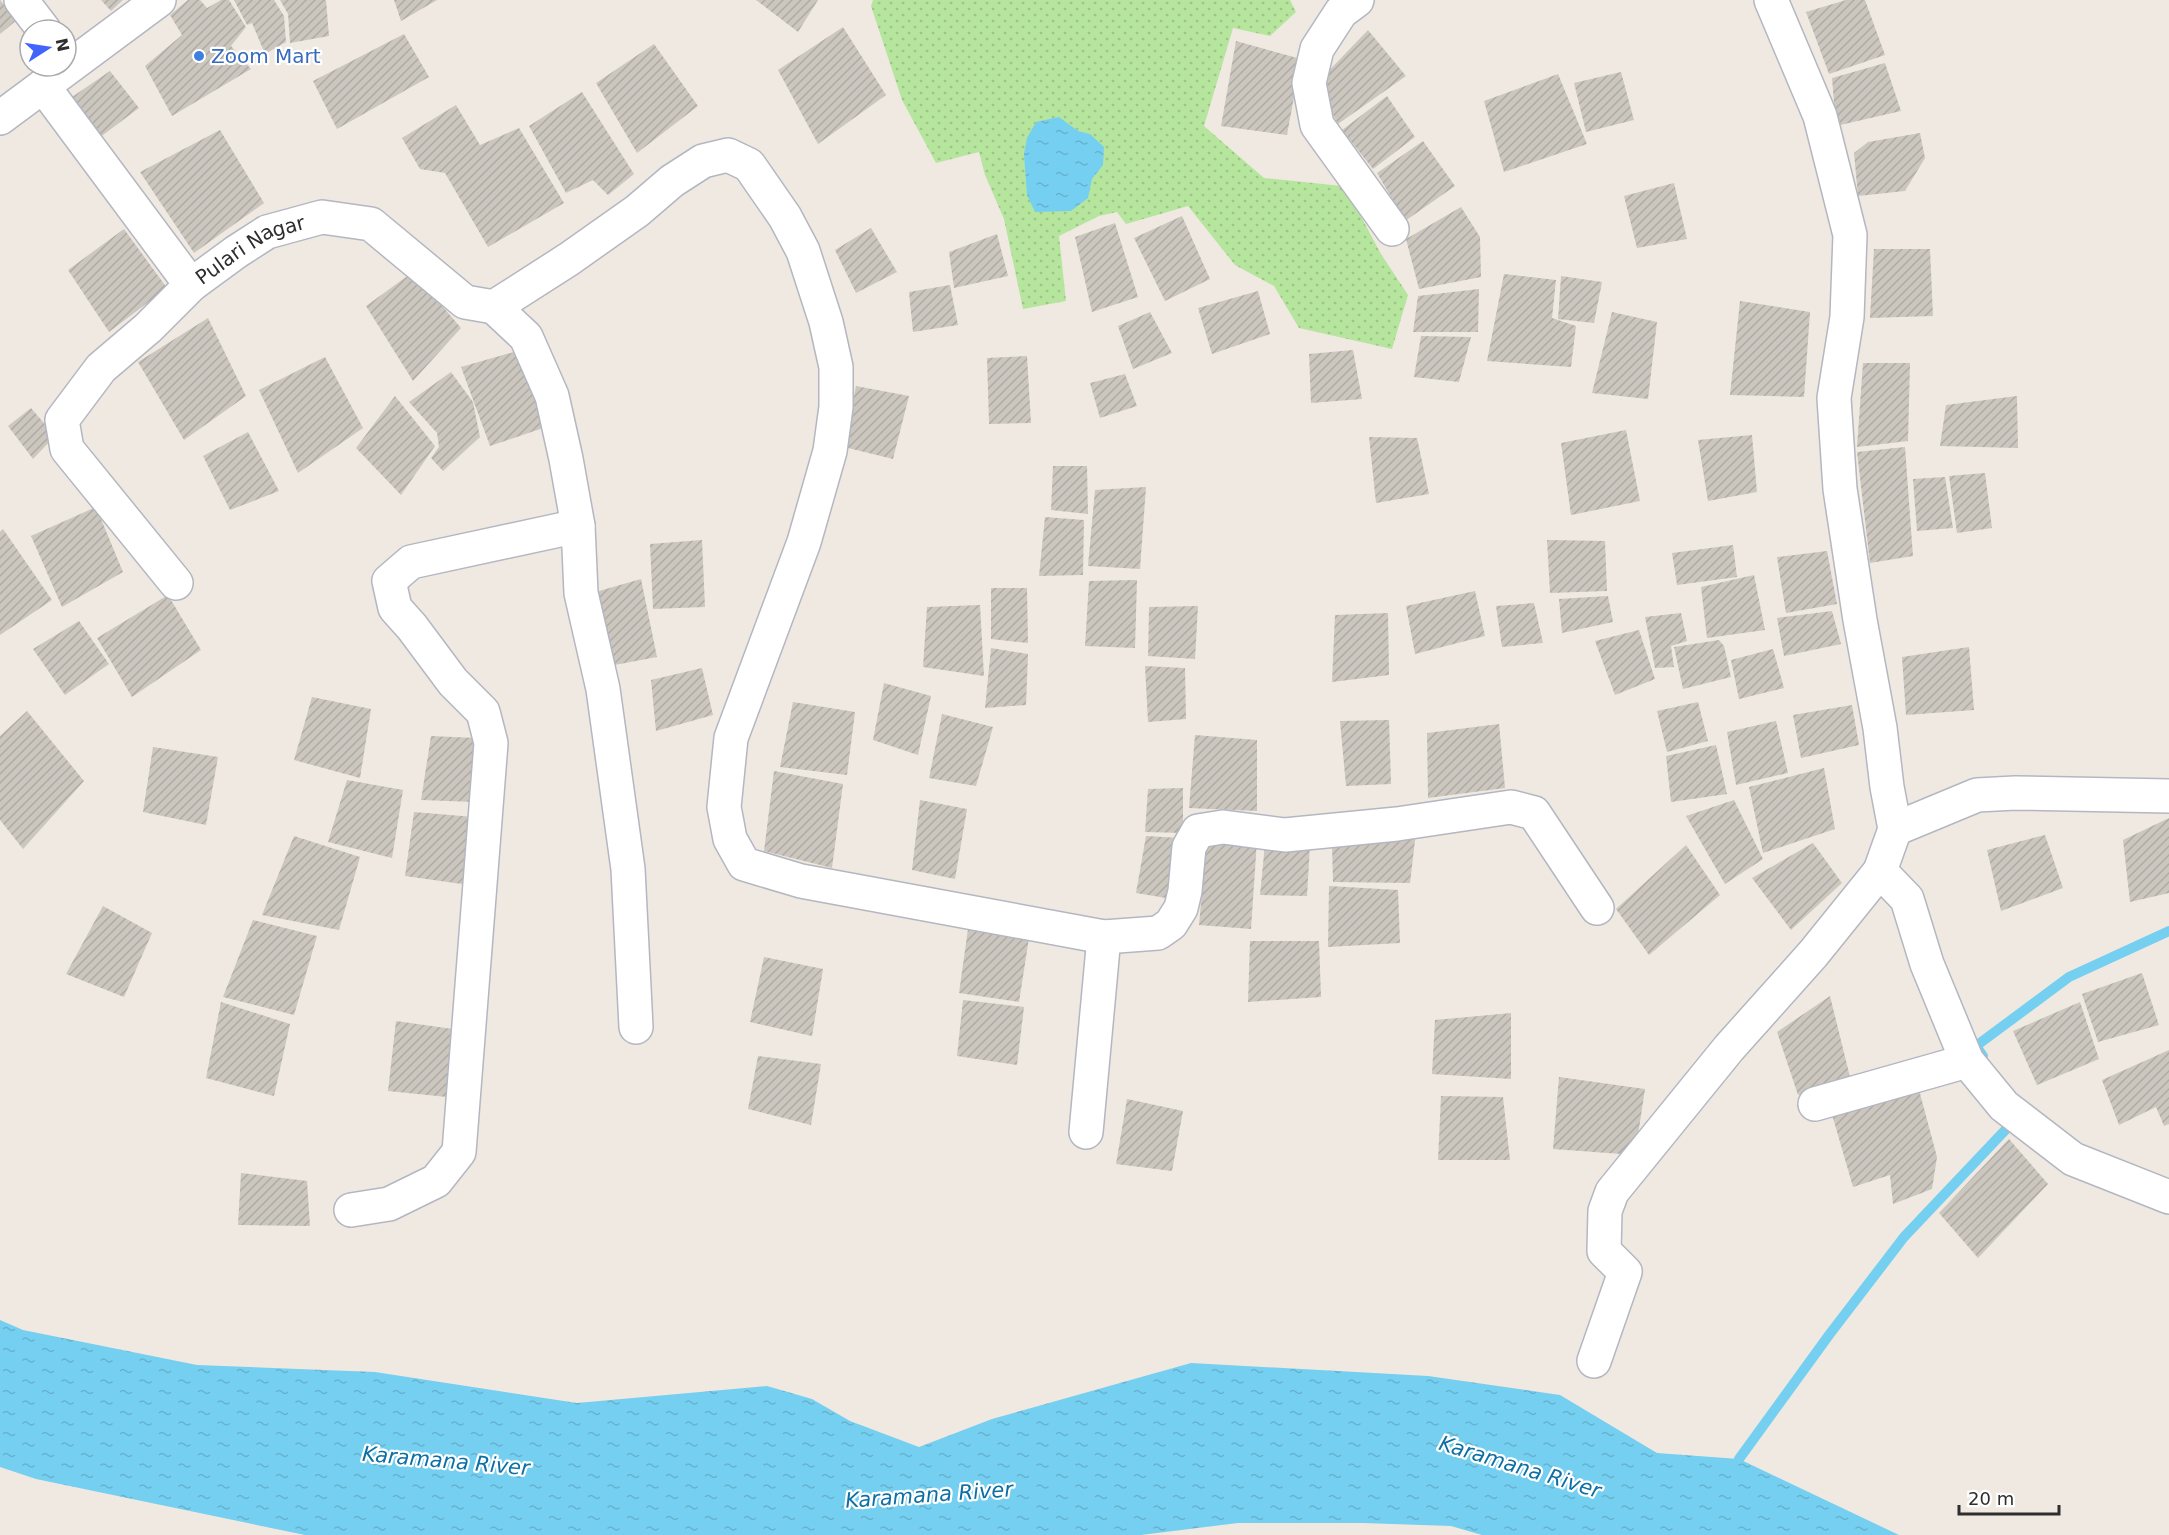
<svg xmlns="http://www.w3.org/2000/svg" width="2169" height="1535" font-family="'DejaVu Sans',sans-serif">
<defs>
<pattern id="grass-dots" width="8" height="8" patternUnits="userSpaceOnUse" patternTransform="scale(1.5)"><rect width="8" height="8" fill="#b6e59e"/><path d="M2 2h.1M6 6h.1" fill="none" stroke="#9dc588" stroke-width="1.8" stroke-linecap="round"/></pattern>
<pattern id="water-ripples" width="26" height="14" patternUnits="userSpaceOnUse" patternTransform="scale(1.5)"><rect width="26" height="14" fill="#75cff0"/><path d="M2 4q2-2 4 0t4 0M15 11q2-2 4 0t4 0" fill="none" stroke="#66b2ce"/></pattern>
<pattern id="building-hatch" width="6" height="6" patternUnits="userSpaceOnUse" patternTransform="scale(1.5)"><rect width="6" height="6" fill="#cbc7bf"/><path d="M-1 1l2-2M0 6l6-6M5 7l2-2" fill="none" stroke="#afaba4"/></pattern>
</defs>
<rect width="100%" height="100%" fill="#efe9e1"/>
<path fill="url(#grass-dots)" d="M873 0H1290L1296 12 1270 36 1233 28 1204 126 1264 178 1342 186 1358 211 1381 254 1408 295 1392 349 1299 328 1274 286 1235 265 1188 206 1126 224 1117 212 1099 216 1059 236 1066 301 1023 309 1004 219 985 175 979 152 936 163 902 100 871 6Z"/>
<g fill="url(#water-ripples)">
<path d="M1059 117 1078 131 1090 134 1104 147 1103 165 1092 179 1088 198 1071 211 1035 212 1027 195 1024 154 1027 138 1036 122Z"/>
<path d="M0 1320 23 1330 197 1365 375 1372 577 1403 767 1386 812 1399 850 1421 919 1447 992 1419 1191 1363 1428 1376 1560 1395 1657 1453 1739 1459 1899 1535H1482L1451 1526 1363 1523H1238L1141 1535H305L36 1479 0 1467Z"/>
</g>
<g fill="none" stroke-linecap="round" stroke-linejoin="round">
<g stroke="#75cff0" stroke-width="10">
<path d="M1983 1056 1976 1046 2069 977 2169 931"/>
<path d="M1739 1459 1829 1335 1904 1237 2011 1124"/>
</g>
</g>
<g fill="url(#building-hatch)">
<path d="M0 0 17 20 0 34Z"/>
<path d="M101 0H123L111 11Z"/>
<path d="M188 0H200L207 8 221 0H229L246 27 231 46 251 69 172 116 145 66 182 35 170 15Z"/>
<path d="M234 0H274L284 16 286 42 265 54 252 23 247 25Z"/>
<path d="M280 0H326L329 36 290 43 288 14Z"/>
<path d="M394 0H437L401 21Z"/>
<path d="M756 0H818L798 32Z"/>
<path d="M1846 0H1865L1885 55 1829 74 1806 12Z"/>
<path d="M843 27 886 95 818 144 778 70Z"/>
<path d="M1368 30 1406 76 1338 124 1316 84Z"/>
<path d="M404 34 429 77 337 129 313 81Z"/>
<path d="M1236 41 1301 59 1287 135 1221 126Z"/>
<path d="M654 44 698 106 637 153 596 83Z"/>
<path d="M1885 63 1901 111 1836 126 1832 78Z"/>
<path d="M110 71 139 108 99 138 69 99Z"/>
<path d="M1621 72 1634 120 1586 132 1574 83Z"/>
<path d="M1558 74 1587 144 1504 172 1484 101Z"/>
<path d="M582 92 634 174 608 195 593 180 566 193 529 126Z"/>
<path d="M1387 96 1415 137 1373 169 1342 130Z"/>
<path d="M456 105 480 145 519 128 564 203 488 247 445 173 420 169 402 138Z"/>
<path d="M220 130 264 203 194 253 140 172Z"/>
<path d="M1920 133 1925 158 1905 191 1858 196 1854 153 1868 142Z"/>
<path d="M1423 141 1455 186 1405 221 1377 173Z"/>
<path d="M1674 183 1687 239 1637 248 1624 196Z"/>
<path d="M1461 207 1480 237 1481 277 1419 289 1406 239Z"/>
<path d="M1182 216 1210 279 1165 301 1134 238Z"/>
<path d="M1115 223 1138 297 1092 312 1075 237Z"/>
<path d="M871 228 897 272 856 293 835 250Z"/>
<path d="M124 229 167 288 109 332 68 270Z"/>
<path d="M997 234 1008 276 954 288 949 252Z"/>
<path d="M1874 249H1930L1933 316 1870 318Z"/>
<path d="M413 272 461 328 413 381 366 306Z"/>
<path d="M1504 274 1556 280 1552 318 1576 326 1571 367 1487 361Z"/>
<path d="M1561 276 1602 282 1594 323 1558 319Z"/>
<path d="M950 285 958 325 913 332 909 292Z"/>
<path d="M1479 289 1478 332H1413L1418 296Z"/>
<path d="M1258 291 1270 334 1212 354 1198 308Z"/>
<path d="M1740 301 1810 312 1804 397 1730 395Z"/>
<path d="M1150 312 1172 353 1133 369 1118 326Z"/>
<path d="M1612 312 1657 322 1648 399 1592 393Z"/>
<path d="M208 318 246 396 184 440 138 362Z"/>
<path d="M1421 336 1471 337 1459 382 1414 377Z"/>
<path d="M521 350 546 427 490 446 461 367Z"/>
<path d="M1353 350 1362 399 1311 403 1309 354Z"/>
<path d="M1027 356 1031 423 989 424 987 358Z"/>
<path d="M325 357 363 428 298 473 259 390Z"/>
<path d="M1863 363H1910L1908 441 1857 447Z"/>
<path d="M451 372 473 402 480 437 443 471 431 458 439 447 437 433 409 402Z"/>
<path d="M1125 374 1137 406 1100 418 1090 383Z"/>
<path d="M856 386 909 396 893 459 844 447Z"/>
<path d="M395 396 435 446 401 495 356 448Z"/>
<path d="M2017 396 2018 448 1940 446 1946 405Z"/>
<path d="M31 408 55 436 33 459 8 426Z"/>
<path d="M1626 430 1640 501 1571 515 1561 443Z"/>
<path d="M248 432 279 491 230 510 203 456Z"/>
<path d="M1752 435 1757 492 1708 501 1698 440Z"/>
<path d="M1369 437 1417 438 1429 494 1376 503Z"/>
<path d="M1905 447 1913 556 1870 563 1857 452Z"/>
<path d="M1053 466H1087L1088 514 1051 510Z"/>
<path d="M1985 473 1992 528 1957 533 1949 476Z"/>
<path d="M1945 477 1953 528 1917 531 1913 479Z"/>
<path d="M1146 487 1140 569 1088 566 1095 490Z"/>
<path d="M96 507 123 572 62 607 31 536Z"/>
<path d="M1045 517 1084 520 1083 575 1039 576Z"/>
<path d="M3 529 52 600 0 635V532Z"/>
<path d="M702 540 705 607 653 609 650 544Z"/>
<path d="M1547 540 1605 541 1607 591 1550 593Z"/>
<path d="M1733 545 1737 577 1677 585 1672 553Z"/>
<path d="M1827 551 1837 604 1786 613 1777 557Z"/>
<path d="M1754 575 1765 630 1707 638 1701 587Z"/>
<path d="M641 579 657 657 604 667 592 593Z"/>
<path d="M1137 580 1135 648 1085 646 1089 581Z"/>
<path d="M991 588H1027L1028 643 991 639Z"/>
<path d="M1475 591 1485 636 1415 654 1406 606Z"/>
<path d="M168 595 201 650 132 697 97 638Z"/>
<path d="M1608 596 1613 622 1562 633 1559 599Z"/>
<path d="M1534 603 1543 643 1502 647 1496 606Z"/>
<path d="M980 605 984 676 923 667 927 607Z"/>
<path d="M1198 606 1195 659 1148 656 1149 607Z"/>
<path d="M1832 611 1841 644 1784 656 1777 618Z"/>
<path d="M1388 613 1389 675 1332 682 1335 615Z"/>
<path d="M1681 613 1687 641 1671 646 1674 667 1655 668 1645 617Z"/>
<path d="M79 621 109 664 65 695 33 649Z"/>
<path d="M1639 630 1655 679 1615 695 1595 641Z"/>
<path d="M1719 640 1724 646 1731 677 1683 689 1674 647Z"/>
<path d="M1969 647 1974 710 1906 715 1902 657Z"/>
<path d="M991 648 1028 654 1026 705 985 708Z"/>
<path d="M1773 649 1784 688 1739 699 1731 660Z"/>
<path d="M1145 666 1185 668 1186 719 1148 722Z"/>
<path d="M702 668 713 715 656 731 651 680Z"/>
<path d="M884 683 931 696 918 755 873 740Z"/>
<path d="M312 697 371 709 360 778 294 760Z"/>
<path d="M793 702 855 712 847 775 780 767Z"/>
<path d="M1698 702 1708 741 1667 752 1657 711Z"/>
<path d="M1852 705 1859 745 1801 758 1793 715Z"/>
<path d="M27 711 84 781 23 849 0 820V736Z"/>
<path d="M942 714 993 727 976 786 929 778Z"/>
<path d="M1389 720 1391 784 1346 786 1340 721Z"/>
<path d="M1776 721 1788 773 1736 785 1727 732Z"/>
<path d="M1499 724 1505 788 1428 798 1427 733Z"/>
<path d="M1195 735 1257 740V811L1189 808Z"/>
<path d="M431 736 477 738 474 802 421 800Z"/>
<path d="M1716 745 1727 794 1671 802 1666 756Z"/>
<path d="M153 747 218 757 206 825 143 812Z"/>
<path d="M1824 768 1835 829 1763 853 1749 787Z"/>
<path d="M774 771 843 784 832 868 764 851Z"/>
<path d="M347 780 403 790 392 858 328 842Z"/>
<path d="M1183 788V833L1145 832 1148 789Z"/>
<path d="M920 800 967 809 955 879 912 870Z"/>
<path d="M1734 800 1763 859 1725 884 1686 816Z"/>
<path d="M414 812 474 817 469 885 405 876Z"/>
<path d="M2169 818V893L2130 902 2123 840Z"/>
<path d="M1416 832 1410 883 1333 882 1332 846Z"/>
<path d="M2045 835 2063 888 2001 911 1987 850Z"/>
<path d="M294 836 360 857 339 930 262 915Z"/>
<path d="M1146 836 1180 838 1172 899 1136 893Z"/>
<path d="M1207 838 1257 840 1251 929 1199 925Z"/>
<path d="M1813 843 1842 883 1791 930 1752 878Z"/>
<path d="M1265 844 1310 846 1307 896 1260 895Z"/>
<path d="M1686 845 1720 895 1649 955 1616 909Z"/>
<path d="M1329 886 1398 890 1400 943 1328 947Z"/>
<path d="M103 906 152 933 124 997 66 974Z"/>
<path d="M253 920 317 936 294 1015 223 997Z"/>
<path d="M968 929 1029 938 1019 1002 959 993Z"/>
<path d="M1250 941H1319L1321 997 1248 1002Z"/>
<path d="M764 957 823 969 812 1036 750 1022Z"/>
<path d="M2142 973 2159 1025 2098 1042 2082 994Z"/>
<path d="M1830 996 1851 1081 1798 1095 1777 1032Z"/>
<path d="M963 1000 1024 1007 1017 1065 957 1056Z"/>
<path d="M221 1002 290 1024 274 1096 206 1078Z"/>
<path d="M2080 1002 2099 1059 2037 1085 2013 1031Z"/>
<path d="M1511 1013V1079L1432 1074 1435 1020Z"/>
<path d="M396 1021 460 1030 457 1098 388 1091Z"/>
<path d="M2169 1050V1124L2164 1126 2156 1107 2119 1125 2102 1080Z"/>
<path d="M758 1056 821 1064 811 1125 748 1109Z"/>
<path d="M1559 1077 1645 1089 1635 1155 1553 1149Z"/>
<path d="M1918 1086 1937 1157 1932 1189 1893 1204 1890 1175 1853 1187 1831 1111Z"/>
<path d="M1441 1096 1503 1097 1510 1160H1438Z"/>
<path d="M1127 1099 1183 1111 1172 1171 1116 1164Z"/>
<path d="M2009 1139 2048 1184 1978 1258 1939 1213Z"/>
<path d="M241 1173 307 1181 310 1226 238 1225Z"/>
</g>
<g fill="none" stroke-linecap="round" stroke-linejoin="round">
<defs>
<g id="minor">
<path d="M21 0 44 30"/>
<path d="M1357 0 1341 12 1317 49 1309 83 1317 125 1392 229"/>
<path d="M1771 0 1820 116 1850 235 1847 317 1834 398 1840 489 1860 620 1880 728 1887 787 1895 829 1880 871 1907 899 1927 964 1967 1061 2004 1106 2073 1159 2169 1197"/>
<path id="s1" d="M43 86 191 285 236 252 267 232 322 217 371 224 465 302 494 307"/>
<path d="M0 118 159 0"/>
<path d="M494 307 569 259 637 211 672 181 703 161 728 155 749 165 785 217 803 251 826 322 836 367V407L830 451 804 542 731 738 724 807 730 839 744 864 801 881 1104 937 1158 933 1171 924 1181 908 1185 891 1189 847 1198 831 1223 827 1285 835 1397 824 1511 807 1534 813 1597 908"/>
<path d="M494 307 526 337 552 396 566 459 578 526 581 593 603 689 628 869 636 1027"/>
<path d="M176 583 67 449 62 420 101 368 148 328 191 285"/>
<path d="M1895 829 1977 795 2015 793 2169 796"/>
<path d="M1815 1104 1967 1061"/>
<path d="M1086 1132 1104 937"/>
<path d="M351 1210 389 1204 436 1181 459 1152 491 743 483 712 453 682 412 627 395 608 389 581 411 562 578 526"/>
<path d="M1594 1361 1625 1272 1604 1251 1605 1211 1612 1192 1729 1048 1813 954 1880 871"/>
</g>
</defs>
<use href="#minor" stroke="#b4b7c1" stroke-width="36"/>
<use href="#minor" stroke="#fff" stroke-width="33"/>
</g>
<circle fill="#3f7fe0" stroke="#fff" stroke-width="2" cx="199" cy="56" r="6"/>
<g text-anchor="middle" stroke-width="4.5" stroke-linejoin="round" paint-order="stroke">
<g font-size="20" fill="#366cbe" stroke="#fff" text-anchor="start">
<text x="211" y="63">Zoom Mart</text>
</g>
<g font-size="20" fill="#2e2e2e" stroke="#fff">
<text dy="7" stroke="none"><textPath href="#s1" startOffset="318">Pulari Nagar</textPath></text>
</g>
<g font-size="21" font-style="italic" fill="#0d6fa3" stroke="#fff">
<text transform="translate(446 1461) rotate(5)" y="7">Karamana River</text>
<text transform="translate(1520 1467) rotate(17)" y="7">Karamana River</text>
<text transform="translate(929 1495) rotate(-4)" y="7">Karamana River</text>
</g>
</g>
<g transform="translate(48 48) rotate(78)"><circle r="28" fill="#ffffff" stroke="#ababab" stroke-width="1.5"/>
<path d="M0-4.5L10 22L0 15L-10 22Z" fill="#4264fb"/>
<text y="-9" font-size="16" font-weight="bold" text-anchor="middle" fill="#2e2e2e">N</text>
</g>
<path d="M1959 1505v9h100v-9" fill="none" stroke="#2e2e2e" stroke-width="3"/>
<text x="1968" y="1505" font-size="18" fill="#2e2e2e" stroke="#ffffff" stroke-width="4.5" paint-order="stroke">20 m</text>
</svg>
